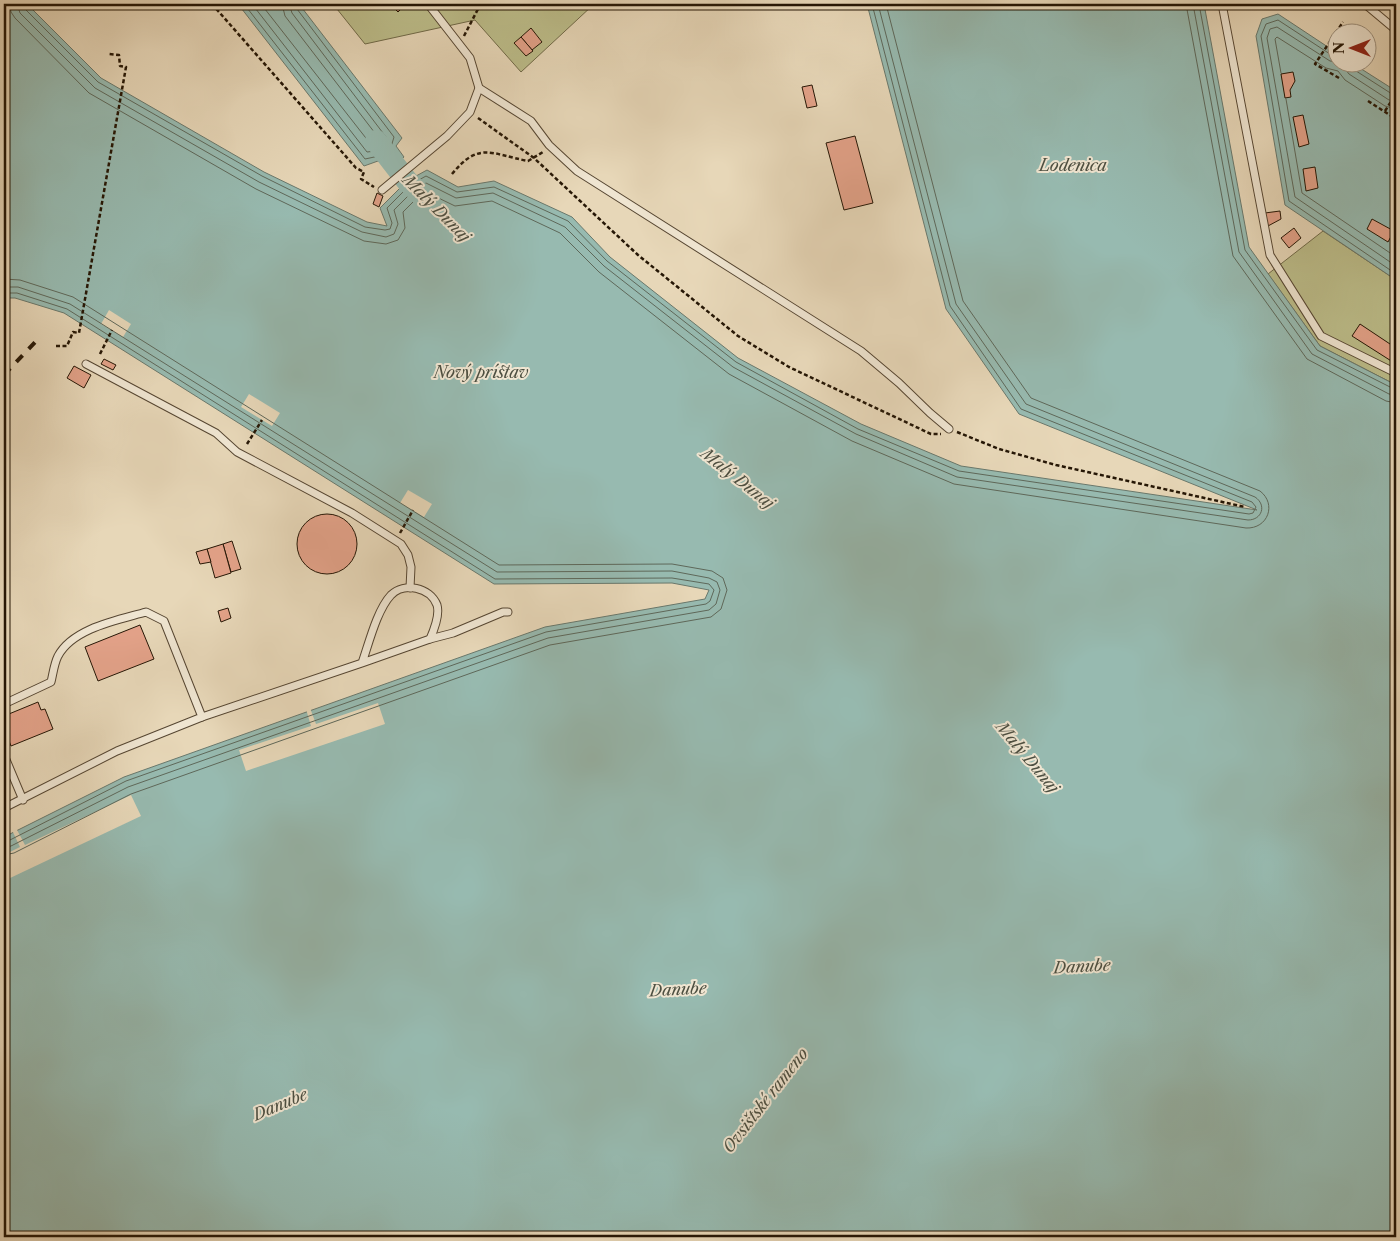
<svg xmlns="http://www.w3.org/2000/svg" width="1400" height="1241" font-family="'Libre Caslon Text',serif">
<rect width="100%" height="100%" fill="#e7d7b8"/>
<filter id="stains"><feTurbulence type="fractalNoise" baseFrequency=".004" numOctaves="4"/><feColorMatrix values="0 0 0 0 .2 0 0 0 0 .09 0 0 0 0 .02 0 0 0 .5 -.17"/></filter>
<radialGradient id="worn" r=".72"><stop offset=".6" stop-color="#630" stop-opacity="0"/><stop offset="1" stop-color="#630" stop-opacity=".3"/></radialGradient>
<g fill="#bcbd8a" stroke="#706a48">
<path d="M333 4H593V5L521 72 475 20 365 44Z"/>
<path d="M1323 231 1396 280V385L1320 346 1268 274Z"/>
</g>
<g fill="#97bab0" stroke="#69786c">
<path d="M4 4H27L101 78 264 172 367 222 387 226 380 208 407 181 427 170 458 187 494 181 572 217 610 257 738 358 861 424 961 466 1257 510 1019 414 946 309 867 4H1204L1249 247 1320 346 1396 385V1237H4V837L124 777 545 627 705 599 709 590 672 583 494 584 64 313 15 298H4Z"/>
<path d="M238 4H299L402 138 396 146 404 157 388 170 378 161 364 166Z"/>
<path d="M1278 14 1337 53 1338 62 1352 63 1396 91V280L1285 205 1256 36 1262 19Z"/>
</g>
<g fill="#e7d7b8">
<path d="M109 310 131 324 123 337 101 324Z"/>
<path d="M249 394 280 413 272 426 241 407Z"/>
<path d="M408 490 432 504 424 517 400 503Z"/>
<path d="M378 703 385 724 246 771 239 750 311 726 306 709 310 708 316 724Z"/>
<path d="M131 795 141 816 8 879 4 869V855L20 847 12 830 16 828 25 845Z"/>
</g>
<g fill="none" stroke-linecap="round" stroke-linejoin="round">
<g stroke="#5e685a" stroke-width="1">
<path d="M10 4 11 12 15 18 89 93 256 189 364 241 386 244 398 240 405 228 403 212 419 196 426 192 455 206 492 201 560 233 599 272 729 374 852 441 954 484 1246 528C1268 529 1277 504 1260 491L1031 398 963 301 886 4"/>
<path d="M17 4 20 13 95 88 259 182 362 232 386 237 394 234 398 224 394 210 414 190 426 183 456 198 493 193 565 227 604 266 733 367 856 434 957 477 1248 520C1262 520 1267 505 1255 497L1026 404 956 304 878 4"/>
<path d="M24 4 25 9 98 82 262 176 365 227 385 230 390 229 392 223 387 208 410 185 426 176 457 192 494 187 568 221 607 261 736 362 858 429 959 471 1249 514 1253 513 1256 507 1252 502 1021 409 950 306 872 4"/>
<path d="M244 4 365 159 379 156 390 163 396 156 391 147 394 137 297 9 296 4"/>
<path d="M252 4 367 152 384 150 386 137 292 13 289 4"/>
<path d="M261 4 369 142H377L378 137 285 16 282 4"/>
<path d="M1186 4 1233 256 1307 359 1386 401 1396 403"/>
<path d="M1193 4 1239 252 1312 354 1389 394 1396 395"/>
<path d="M1199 4 1245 250 1317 350 1392 388 1396 389"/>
<path d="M1338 57 1333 56 1278 20 1266 24 1261 36 1289 201 1396 274"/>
<path d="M1339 62 1330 61 1277 27 1270 29 1267 38 1295 197 1396 266"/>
<path d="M1343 62 1345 69 1349 74 1389 100 1396 101"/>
<path d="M1351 62 1353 69 1392 94 1396 95"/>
<path d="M1281 73 1275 39 1277 37 1326 68 1338 71 1345 80 1385 106 1396 109"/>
<path d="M1286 99 1302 193 1396 257"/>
<path d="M4 279 20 280 73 297 499 565 672 564 712 571 723 578 727 590 721 609 711 617 550 645 131 794 14 853 4 855"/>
<path d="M4 287H18L70 304 497 572 672 571 709 578 717 582 720 590 716 604 709 610 548 638 128 787 11 846 4 848"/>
<path d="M4 293H17L67 309 495 579 672 578 709 584 714 590 710 601 706 604 546 632 126 781 8 841H4"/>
</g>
<path stroke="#97bab0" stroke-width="22" d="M376 141 407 181 430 203"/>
</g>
<g fill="#e3a289" stroke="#251605">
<path d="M392 4H401L403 7 398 12 391 5Z"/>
<path d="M531 28 542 42 532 50 521 37Z"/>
<path d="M521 37 533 51 526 56 514 43Z"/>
<path d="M1293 72 1295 81 1290 90 1291 97 1285 98 1281 74Z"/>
<path d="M812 85 817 106 807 108 802 87Z"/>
<path d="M1303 115 1309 144 1299 147 1293 117Z"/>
<path d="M855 136 873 203 844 210 826 143Z"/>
<path d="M1315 167 1318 188 1306 191 1303 169Z"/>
<path d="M377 193 383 196 379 207 373 204Z"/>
<path d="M1280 211 1281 219 1268 226 1265 213Z"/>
<path d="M1372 219 1394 231 1388 242 1367 229Z"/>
<path d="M1294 228 1301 238 1289 248 1281 238Z"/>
<path d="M1360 324 1396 348V364L1352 336Z"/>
<path d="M104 359 116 365 113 370 101 364Z"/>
<path d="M74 366 91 375 84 388 67 378Z"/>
<circle cx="327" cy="544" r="30"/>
<path d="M232 541 241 569 231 572 223 544Z"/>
<path d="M223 544 231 573 215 578 207 549Z"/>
<path d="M207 549 211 562 200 564 196 552Z"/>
<path d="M228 608 231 618 221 622 218 611Z"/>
<path d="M140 625 154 659 98 681 85 647Z"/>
<path d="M38 702 41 710 45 709 53 729 11 746 4 728V716Z"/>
</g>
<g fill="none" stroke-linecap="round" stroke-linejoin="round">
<defs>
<g id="service">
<path d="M428 4 470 58 479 88 531 121 549 145 577 171 861 351 899 383 930 413 949 429"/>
<path d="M1222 4 1270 255 1321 336 1396 373"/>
<path d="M1365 4 1396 30"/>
<path d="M382 190 447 136 470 112 479 88"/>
<path d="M86 364 216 433 237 452 352 513 401 544 408 555 411 567 410 588"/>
<path d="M430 639 453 633 503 612H508"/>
<path d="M4 704 51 682C53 674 54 664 58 656 73 628 118 620 146 612L164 621 202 717 117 751 4 808"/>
<path d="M202 717 362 663C369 643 377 610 391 595 404 582 430 587 437 605 440 615 434 630 430 639L362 663"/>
<path d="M4 755 23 800"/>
</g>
</defs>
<use href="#service" stroke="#564632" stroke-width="9"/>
<g stroke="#251605" stroke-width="2.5" stroke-dasharray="4 2.5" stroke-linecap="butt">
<path d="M212 4 356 168 364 172 361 179 374 187"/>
<path d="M464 36 478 9 484 4"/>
<path d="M1339 78 1315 64 1343 22"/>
<path d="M1368 101 1396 119"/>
<path d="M1385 111 1396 94"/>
<path d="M478 118 534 158 638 255 738 336 789 367 931 434H941"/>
<path d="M452 174C479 141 491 154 528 161L543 152"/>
<path d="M56 346H67L73 332 79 333 126 67 120 66 119 55 109 54"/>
<path d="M100 354 112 330"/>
<path d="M957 432 999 449 1056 465 1245 507"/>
<path d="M247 444 262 420"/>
<path d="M400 533 413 510"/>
</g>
<use href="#service" stroke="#efe5d1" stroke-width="7"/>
<path stroke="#251605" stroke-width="4" stroke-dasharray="9 9" stroke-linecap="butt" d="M4 375 38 339"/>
</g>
<g text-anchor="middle" stroke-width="4" stroke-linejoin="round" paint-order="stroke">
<g font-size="16" font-style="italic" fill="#4d4f41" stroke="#efe5d1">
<text x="1073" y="171">Lodenica</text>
<text transform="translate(437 208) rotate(45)" y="6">Malý Dunaj</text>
<text x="481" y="378">Nový prístav</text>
<text transform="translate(738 478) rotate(38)" y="6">Malý Dunaj</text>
<text transform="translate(1028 757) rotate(50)" y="6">Malý Dunaj</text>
<text transform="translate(1082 966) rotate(-3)" y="6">Danube</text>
<text transform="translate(678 989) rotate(-3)" y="6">Danube</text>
<text transform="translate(765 1100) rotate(-52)" y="6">Ovsištské rameno</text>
<text transform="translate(280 1104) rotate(-23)" y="6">Danube</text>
</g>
</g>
<rect width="1400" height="1241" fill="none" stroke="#e7d7b8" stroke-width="20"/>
<rect x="5" y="5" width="1390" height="1231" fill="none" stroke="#251605" stroke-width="2.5"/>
<rect x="10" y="10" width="1380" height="1221" fill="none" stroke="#251605"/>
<g transform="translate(1352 48) rotate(270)"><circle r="24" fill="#efe5d1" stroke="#9e927f"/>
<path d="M0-4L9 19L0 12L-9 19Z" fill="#8f2418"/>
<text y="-8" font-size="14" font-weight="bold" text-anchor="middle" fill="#251605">N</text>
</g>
<rect width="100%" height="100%" filter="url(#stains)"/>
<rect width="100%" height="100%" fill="url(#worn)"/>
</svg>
